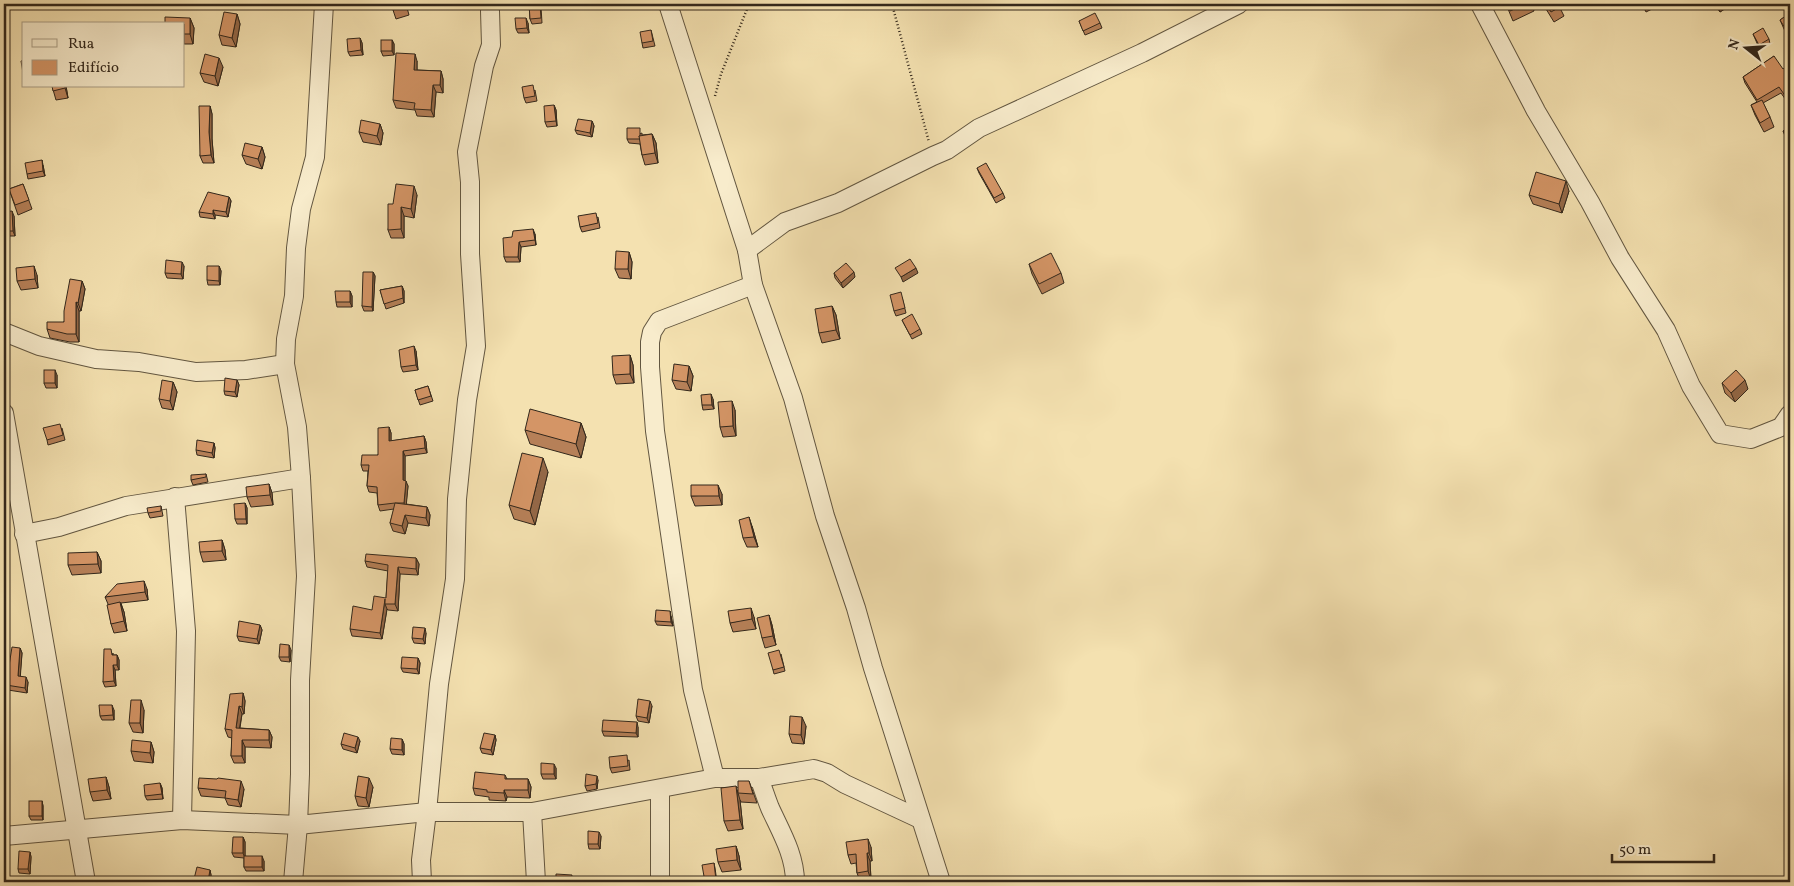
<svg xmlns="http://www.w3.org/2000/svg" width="1794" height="886" font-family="Vollkorn,serif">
<rect width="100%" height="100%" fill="#f4e1b0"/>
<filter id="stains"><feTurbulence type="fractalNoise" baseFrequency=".004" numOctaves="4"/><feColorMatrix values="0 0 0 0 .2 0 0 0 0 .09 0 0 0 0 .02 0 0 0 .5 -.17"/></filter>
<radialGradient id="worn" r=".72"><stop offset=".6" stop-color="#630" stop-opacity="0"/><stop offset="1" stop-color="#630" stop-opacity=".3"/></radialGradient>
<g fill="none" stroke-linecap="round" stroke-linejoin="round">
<defs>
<g id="minor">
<path d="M668 4 747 250 753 285 793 398 825 516 856 608 873 668 941 882"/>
<path d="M1480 4 1536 111 1590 202 1620 258 1666 330 1691 386 1720 434 1751 439 1781 427 1790 414"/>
<path d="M747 250 785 222 838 203 933 156 947 150 979 128 1142 53 1239 4"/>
<path d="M4 332 39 346 96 359 139 362 196 372 246 370 285 364"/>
<path d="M4 413 86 882"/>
<path d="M175 497 186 631 182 820"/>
<path d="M24 534 59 527 126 506 301 478"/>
<path d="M715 778 693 690 655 431 650 367V342L652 332 659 321 753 285"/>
<path d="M759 778C763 788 766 798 770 808 781 832 795 855 795 882"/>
<path d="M660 790V882"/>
<path d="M532 812 536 882"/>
<path d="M4 836 182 820 298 825 427 812H532L715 778H759L814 769 827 773 845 784 920 819"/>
<path d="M293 882 298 825 300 774V680L306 576 301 478 297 427 285 364 286 339 294 296 296 248 301 209 315 157 324 4"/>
<path d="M422 882 421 860 427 812 439 684 455 579 457 499 467 400 476 346 470 254V182L467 152 484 66 491 45 490 11"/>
</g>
</defs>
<use href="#minor" stroke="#625640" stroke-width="20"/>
<g stroke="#32271b" stroke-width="2.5" stroke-dasharray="1 2.5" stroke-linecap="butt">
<path d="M892 4 929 142"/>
<path d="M715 96 721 74 749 4"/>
</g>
<use href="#minor" stroke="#f8eccc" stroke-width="18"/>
</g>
<g fill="#b68058" stroke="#32271b">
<path d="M391 4H406L409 15 396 19Z"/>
<path d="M529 4H540L541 7 542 23 532 24 530 19Z"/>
<path d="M1506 4H1532L1534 11 1513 21Z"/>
<path d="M1543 4H1558L1564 16 1554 22Z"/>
<path d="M1642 4H1662L1646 12Z"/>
<path d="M1714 4H1732L1720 12Z"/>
<path d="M1790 13V40L1784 29 1780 20Z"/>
<path d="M237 14 240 24 236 47 222 45 219 35Z"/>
<path d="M190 18 194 28 193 44H184V24Z"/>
<path d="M1079 21 1100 23 1102 28 1085 35Z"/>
<path d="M528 23 529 33H518L516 29Z"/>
<path d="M651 30 655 46 643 48 642 43Z"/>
<path d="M1753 34 1769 39 1770 44 1760 50Z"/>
<path d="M360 38 362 43 363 55 350 56 348 52Z"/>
<path d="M392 40 394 44V55L383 56 381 51Z"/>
<path d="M1774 56 1788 103 1781 93 1763 103 1770 117 1774 127 1764 132 1755 115 1751 105 1757 102 1745 83 1743 77Z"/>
<path d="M417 61V70L441 71 443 79V93L436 92 434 117 417 116 415 110 396 108 393 100Z"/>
<path d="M223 67 218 86 204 82 200 73Z"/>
<path d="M52 86H66L68 98 56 100Z"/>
<path d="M535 90 537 101 526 103 524 98Z"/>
<path d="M554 105 556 110 557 126 547 127 545 122Z"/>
<path d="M210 106 212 114V139L214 163H203L200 156Z"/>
<path d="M592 121 594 126 592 137 577 134 575 130Z"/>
<path d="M380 124 383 133 381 145 363 142 359 132Z"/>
<path d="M1790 126V143L1785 136 1783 131Z"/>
<path d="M642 133V135L652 134 656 143 658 163 645 165 642 155 640 144 629 143 627 139Z"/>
<path d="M262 147 265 157 262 169 246 164 242 155Z"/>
<path d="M43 165 45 176 28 179 27 174Z"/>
<path d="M977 168 1003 193 1005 198 996 203 979 173Z"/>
<path d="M23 184 32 209 18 215 9 189Z"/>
<path d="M1569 191 1562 213 1533 204 1529 195Z"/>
<path d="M417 195 414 218 404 216V238H391L388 230 393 204Z"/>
<path d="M229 197 231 201 228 217 215 215V219L200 217 199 212Z"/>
<path d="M4 212 14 216 15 236H4Z"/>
<path d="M598 217 600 228 582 232 580 227Z"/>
<path d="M535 234 536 245 521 247 520 262H506L504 257 512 237Z"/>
<path d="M629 252 632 262 631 279 619 278 615 269Z"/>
<path d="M1029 264 1061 273 1064 283 1042 294 1032 274Z"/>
<path d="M184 266 183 279 167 278 165 273Z"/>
<path d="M219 266 221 271 220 285H208L207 280Z"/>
<path d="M373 272 375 276 373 311H364L362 306Z"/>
<path d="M834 273 855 277 843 288 835 278Z"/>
<path d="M37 275 38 288 21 290 17 281Z"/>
<path d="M82 281 85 289 81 311H79V342H70L50 338 47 329 64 322Z"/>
<path d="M402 286 404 291V303L386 309 380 290Z"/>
<path d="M350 291 352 296V307H337L336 302Z"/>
<path d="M902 297 906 313 896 316 894 311Z"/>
<path d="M832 306 836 315 840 339 822 343 819 333Z"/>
<path d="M902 320 920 329 922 334 912 339 904 324Z"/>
<path d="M416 351 418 370 403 372 401 367Z"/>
<path d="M630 355 633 365 634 383 616 384 613 375Z"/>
<path d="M689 366 693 376 691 391 676 389 672 380Z"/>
<path d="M57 375V388H46L44 383Z"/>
<path d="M237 380 239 385 237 397 225 395 224 391Z"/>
<path d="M173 382 177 392 173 410 162 408 159 399Z"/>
<path d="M1722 383 1748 389 1735 402 1725 393Z"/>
<path d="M428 386 433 401 420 405 415 390Z"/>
<path d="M713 399 714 409 703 410 702 405Z"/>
<path d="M735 410 736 436 723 437 720 427Z"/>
<path d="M581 423 586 437 581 458 530 444 525 430Z"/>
<path d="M389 427 391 433V441L424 436 426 442 427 453 405 456V481L408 486 406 504 427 507 430 515 429 526 408 523 405 534 393 531 390 523 394 509 380 511 378 505 377 493 369 492 367 486 368 471H363L361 465 378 455Z"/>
<path d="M62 428 65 440 48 445 47 440Z"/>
<path d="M214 443 215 448 214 458 197 455 196 450Z"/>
<path d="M548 472 535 525 514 519 509 505Z"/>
<path d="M206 474 208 482 193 485 191 480Z"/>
<path d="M269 484 272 493 273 505 251 507 247 497Z"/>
<path d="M722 494V505L695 506 691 496Z"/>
<path d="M245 503 247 508V524H237L235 519Z"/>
<path d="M161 506 163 516 150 518 148 513Z"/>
<path d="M752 526 758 547H747L743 538Z"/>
<path d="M222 540 225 550 226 560 203 562 200 552Z"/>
<path d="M97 552 101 561V573L72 575 68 565Z"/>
<path d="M416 558 419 564 418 575 400 574 398 611 388 610 387 609 382 639 352 636 350 629 386 598 388 571 367 567 365 561Z"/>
<path d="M147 589 148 600 121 603 124 612 127 631 114 633 111 624 108 604 105 597Z"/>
<path d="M769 615 772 625 776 645 765 648 762 638Z"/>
<path d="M671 616 673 626 657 625 655 621Z"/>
<path d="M754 617 756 629 733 632 730 623Z"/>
<path d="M260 625 262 630 259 644 239 641 237 636Z"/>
<path d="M426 633 425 644 414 643 412 638Z"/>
<path d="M20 648 22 653 20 676 28 682 27 693 8 690 6 685Z"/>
<path d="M291 650 290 662 281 661 279 657Z"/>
<path d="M113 653V655H117L119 660V670H115L116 686 105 687 103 682Z"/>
<path d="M781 654 785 671 774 674 773 670Z"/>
<path d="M418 658 420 663 419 674 403 672 401 668Z"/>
<path d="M243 693 245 701 244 714H242L240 728 269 730 272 737 271 748 245 747V763H234L231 756 232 738 228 737 225 729Z"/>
<path d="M652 706 649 723 638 721 636 716Z"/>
<path d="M114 710V720H102L100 716Z"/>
<path d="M144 710 143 733 133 732 129 723Z"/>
<path d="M806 726 804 744 792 743 789 734Z"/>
<path d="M638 727V737L604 736 602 731Z"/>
<path d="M495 735 496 740 493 755 482 753 480 748Z"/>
<path d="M402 739 404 744V755L392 754 390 749Z"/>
<path d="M360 741 357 753 343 749 341 744Z"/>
<path d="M151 742 154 752 153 763 134 761 131 751Z"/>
<path d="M629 760 630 770 612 773 610 768Z"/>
<path d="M556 768V779H543L541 774Z"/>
<path d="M505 775 507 779H528L531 787 530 798 507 797 506 801 489 800V797L475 795 473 788Z"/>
<path d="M106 777 109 787 111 799 93 801 90 792Z"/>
<path d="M598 780 597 789 587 791 585 786Z"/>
<path d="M749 781 757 803 741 802 740 800 743 829 728 831 724 821 738 790Z"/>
<path d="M160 783 162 788 163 799 147 800 145 796Z"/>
<path d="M373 787 369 807 358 806 355 796Z"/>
<path d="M198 788 244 789 241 807 228 805 225 798 201 796Z"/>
<path d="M42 801 43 806V820H31L29 816Z"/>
<path d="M601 836 600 849H589L588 844Z"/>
<path d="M243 837 245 842V856L264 861V871H246L244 867V858L234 857 232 853Z"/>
<path d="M736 846 739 856 741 870 722 872 718 862Z"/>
<path d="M871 847 872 861H870L871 880 860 881 857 873 856 863 851 864 848 855Z"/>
<path d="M30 852 31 857 30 874 19 873 18 869Z"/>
<path d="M714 863 715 868 717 882H705Z"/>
<path d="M210 870 211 875 210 882H196L194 879Z"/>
</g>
<g fill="#946847" stroke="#32271b">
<path d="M1717 4H1732L1720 12Z"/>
<path d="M237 14 240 24 236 47 232 38Z"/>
<path d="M190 18 194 28 193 44 190 34Z"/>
<path d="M526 18 528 23 529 33 527 28Z"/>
<path d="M360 38 362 43 363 55 361 50Z"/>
<path d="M392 40 394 44V55L392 51Z"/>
<path d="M415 54 417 61V77L414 70Z"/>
<path d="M219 58 223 67 218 86 215 76Z"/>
<path d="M441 71 443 79V93L440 85Z"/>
<path d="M433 85 436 92 434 117 431 110Z"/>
<path d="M65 86H66L68 98 65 88Z"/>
<path d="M1790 94V101L1788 103 1786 97Z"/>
<path d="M554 105 556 110 557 126 556 121Z"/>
<path d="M210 106 212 114V139L214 163 211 155 209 132Z"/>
<path d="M592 121 594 126 592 137 590 133Z"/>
<path d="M380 124 383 133 381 145 377 136Z"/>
<path d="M652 134 656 143 658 163 655 153Z"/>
<path d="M262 147 265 157 262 169 258 159Z"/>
<path d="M42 160 43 165 45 176 43 171Z"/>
<path d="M1566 181 1569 191 1562 213 1559 204Z"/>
<path d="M414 186 417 195 414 218 411 209Z"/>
<path d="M229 197 231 201 228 217 226 212Z"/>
<path d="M401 207 404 216V238L401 229Z"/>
<path d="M213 210 215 215V219L213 214Z"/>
<path d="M12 211 14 216 15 236 13 231Z"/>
<path d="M533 229 535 234 536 245 535 240Z"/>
<path d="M519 242 521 247 520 262 518 257Z"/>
<path d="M629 252 632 262 631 279 628 269Z"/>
<path d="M182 262 184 266 183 279 181 274Z"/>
<path d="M34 266 37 275 38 288 35 279Z"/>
<path d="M219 266 221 271 220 285 219 281Z"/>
<path d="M916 268 918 273 903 282 901 277Z"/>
<path d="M373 272 375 276 373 311 372 307Z"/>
<path d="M854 272 855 277 843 288 841 283Z"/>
<path d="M82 281 85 289 81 311 78 303Z"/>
<path d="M402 286 404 291V303L403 298Z"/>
<path d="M350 291 352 296V307L350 302Z"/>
<path d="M76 302 79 311V342L76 334Z"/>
<path d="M832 306 836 315 840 339 836 330Z"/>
<path d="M414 346 416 351 418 370 416 365Z"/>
<path d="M630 355 633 365 634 383 630 374Z"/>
<path d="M689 366 693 376 691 391 687 382Z"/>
<path d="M55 370 57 375V388L55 383Z"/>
<path d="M237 380 239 385 237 397 235 392Z"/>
<path d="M1745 380 1748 389 1735 402 1731 393Z"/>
<path d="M173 382 177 392 173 410 170 401Z"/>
<path d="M711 394 713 399 714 409 712 405Z"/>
<path d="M732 401 735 410 736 436 733 426Z"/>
<path d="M581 423 586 437 581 458 576 444Z"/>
<path d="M389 427 391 433V447L389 441Z"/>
<path d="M424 436 426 442 427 453 425 448Z"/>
<path d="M214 443 215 448 214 458 212 453Z"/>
<path d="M403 451 405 456V486L403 480Z"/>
<path d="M543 458 548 472 535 525 530 511Z"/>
<path d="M406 481 408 486 406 508 404 503Z"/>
<path d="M269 484 272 493 273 505 270 495Z"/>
<path d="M718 485 722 494V505L719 496Z"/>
<path d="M245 503 247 508V524L246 519Z"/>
<path d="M427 507 430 515 429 526 426 518Z"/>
<path d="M405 515 408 523 405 534 402 526Z"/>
<path d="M749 517 752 526 758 547 754 537Z"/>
<path d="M222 540 225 550 226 560 222 551Z"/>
<path d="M97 552 101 561V573L98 564Z"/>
<path d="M416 558 419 564 418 575 416 569Z"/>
<path d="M398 567 400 574 398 611 395 604Z"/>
<path d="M144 581 147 589 148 600 145 592Z"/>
<path d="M385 599V604L387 609 382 639 380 633Z"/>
<path d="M120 602 124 612 127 631 124 621Z"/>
<path d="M751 608 754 617 756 629 752 619Z"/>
<path d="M670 611 673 626 671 622Z"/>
<path d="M769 615 772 625 776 645 773 636Z"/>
<path d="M260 625 262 630 259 644 257 639Z"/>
<path d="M425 628 426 633 425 644 423 639Z"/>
<path d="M289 645 291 650 290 662 289 657Z"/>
<path d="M20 648 22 653 20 681 18 676Z"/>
<path d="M117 655 119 660V670L117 665Z"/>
<path d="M418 658 420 663 419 674 417 669Z"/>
<path d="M113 665 115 670 116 686 114 681Z"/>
<path d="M26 677 28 682 27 693 25 688Z"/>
<path d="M243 693 245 701 244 714 242 707Z"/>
<path d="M141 700 144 710 143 733 140 723Z"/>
<path d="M650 701 652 706 649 723 647 718Z"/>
<path d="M112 705 114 710V720L113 715Z"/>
<path d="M239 706 242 714 238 736 236 728Z"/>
<path d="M4 711V713L6 730 4 724Z"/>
<path d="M802 717 806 726 804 744 801 735Z"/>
<path d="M637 722 638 727V737L636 733Z"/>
<path d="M269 730 272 737 271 748 269 740Z"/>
<path d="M495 735 496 740 493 755 491 750Z"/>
<path d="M358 737 360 741 357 753 355 748Z"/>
<path d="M402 739 404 744V755L402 750Z"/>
<path d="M242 740 245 747V763L242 756Z"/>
<path d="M151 742 154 752 153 763 150 753Z"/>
<path d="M554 764 556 768V779L554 774Z"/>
<path d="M597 776 598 780 597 789 596 784Z"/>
<path d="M106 777 109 787 111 799 107 790Z"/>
<path d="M369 778 373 787 369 807 366 798Z"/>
<path d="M528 779 531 787 530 798 528 790Z"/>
<path d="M241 781 244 789 241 807 238 800Z"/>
<path d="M160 783 162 788 163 799 162 794Z"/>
<path d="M736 786 740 800 743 829 740 820Z"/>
<path d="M504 790 507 797 506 801 504 793Z"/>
<path d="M42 801 43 806V820L42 816Z"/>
<path d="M599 832 601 836 600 849 598 844Z"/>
<path d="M243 837 245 842V858L243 853Z"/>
<path d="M868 839 871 847 872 861 869 853Z"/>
<path d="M736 846 739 856 741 870 737 860Z"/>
<path d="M30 852 31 857 30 874 28 869Z"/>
<path d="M867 853 870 861 871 880 868 871Z"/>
<path d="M262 856 264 861V871L262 867Z"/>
<path d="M210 870 211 875 210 882H208Z"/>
</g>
<g fill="#d49566" stroke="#32271b">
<path d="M391 4H405L406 6 393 10Z"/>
<path d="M529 4H540L541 18 530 19Z"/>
<path d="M1507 4H1526L1510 11Z"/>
<path d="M1546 4H1558L1560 7 1551 12Z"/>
<path d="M224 12 237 14 232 38 219 35Z"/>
<path d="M1095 13 1100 23 1083 31 1079 21Z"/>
<path d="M1790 13V36L1780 20Z"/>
<path d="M165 17 190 18V34H184V24H165Z"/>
<path d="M515 18H526L527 28 516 29Z"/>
<path d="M1763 28 1769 39 1759 45 1753 34Z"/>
<path d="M651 30 653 41 642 43 640 32Z"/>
<path d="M360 38 361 50 348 52 347 39Z"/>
<rect x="381" y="40" width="11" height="11"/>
<path d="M396 53 415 54 414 70 441 71 440 85H433L431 110 414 109 415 103 393 100Z"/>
<path d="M205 54 219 58 215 76 200 73Z"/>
<path d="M1774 56 1783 69 1790 64V81L1789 82 1790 84V94L1786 97 1779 87 1757 100 1743 77Z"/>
<path d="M24 60V73H23L21 61Z"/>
<path d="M533 85 535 96 524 98 522 87Z"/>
<path d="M52 86H65V88L53 91Z"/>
<path d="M1762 100 1770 117 1760 123 1751 105Z"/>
<path d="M554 105 556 121 545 122 544 106Z"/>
<path d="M199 106H210L209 132 211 155 200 156Z"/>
<path d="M578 119 592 121 590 133 575 130Z"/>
<path d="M361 120 380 124 377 136 359 132Z"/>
<path d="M1790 126V140L1783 131Z"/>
<path d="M627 128H640V136H639L640 139H627Z"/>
<path d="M652 134 655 153 642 155 639 136Z"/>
<path d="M245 143 262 147 258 159 242 155Z"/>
<path d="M42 160 43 171 27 174 25 163Z"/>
<path d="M986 163 1003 193 994 198 977 168Z"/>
<path d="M1536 172 1566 181 1559 204 1529 195Z"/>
<path d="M23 184 29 200 15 205 9 189Z"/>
<path d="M396 184 414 186 411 209 401 207V229L388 230V204H393Z"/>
<path d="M208 192 229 197 226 212 213 210V214L199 212Z"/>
<path d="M12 211 13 231H4V212Z"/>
<path d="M596 213 598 223 580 227 578 216Z"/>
<path d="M533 229 535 240 519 242 518 257H504L503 238 512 237 513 231Z"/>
<path d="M616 251 629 252 628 269H615Z"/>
<path d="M1051 253 1061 273 1039 284 1029 264Z"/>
<path d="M910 259 916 268 901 277 895 268Z"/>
<path d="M166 260 182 262 181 274 165 273Z"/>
<path d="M846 263 854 272 841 283 834 273Z"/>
<path d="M34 266 35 279 17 281 16 268Z"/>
<path d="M207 266H219V281L207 280Z"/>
<path d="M363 272H373L372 307 362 306Z"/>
<path d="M70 279 82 281 78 303 76 302V334H67L47 329V322H64V311Z"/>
<path d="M402 286 403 298 384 304 380 290Z"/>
<path d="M335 291H350V302H336Z"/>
<path d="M901 292 905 308 894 311 890 295Z"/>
<path d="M832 306 836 330 819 333 815 309Z"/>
<path d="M912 314 920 329 910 335 902 320Z"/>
<path d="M414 346 416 365 401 367 399 350Z"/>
<path d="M630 355V374L613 375 612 356Z"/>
<path d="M674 364 689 366 687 382 672 380Z"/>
<rect x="44" y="370" width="11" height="13"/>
<path d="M1736 370 1745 380 1731 393 1722 383Z"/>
<path d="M225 378 237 380 235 392 224 391Z"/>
<path d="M162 380 173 382 170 401 159 399Z"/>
<path d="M428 386 431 396 418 400 415 390Z"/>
<path d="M711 394 712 405H702L701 395Z"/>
<path d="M732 401 733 426 720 427 718 402Z"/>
<path d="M530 409 581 423 576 444 525 430Z"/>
<path d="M60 424 63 435 47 440 43 428Z"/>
<path d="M389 427V441L424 436 425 448 403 451V480L406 481 404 503H395L378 505 377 487 367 486 369 465H361L362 455H378V428Z"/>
<path d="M197 440 214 443 212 453 196 450Z"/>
<path d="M522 453 543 458 530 511 509 505Z"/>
<path d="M206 474V477L191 480V475Z"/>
<path d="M269 484 270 495 247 497 246 487Z"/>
<path d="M691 485H718L719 496H691Z"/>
<path d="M245 503 246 519H235L234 504Z"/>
<path d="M395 503 427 507 426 518 405 515 402 526 390 523Z"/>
<path d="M161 506V511L148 513 147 508Z"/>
<path d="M749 517 754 537 743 538 739 520Z"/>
<path d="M222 540V551L200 552 199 542Z"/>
<path d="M97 552 98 564 68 565V553Z"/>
<path d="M366 554 416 558V569L398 567 395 604H385V599L380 633 350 629 353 606 372 610 374 596 386 598 388 565 365 561Z"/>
<path d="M144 581 145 592 105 597 117 584Z"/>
<path d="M120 602 124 621 111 624 107 605Z"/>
<path d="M751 608 752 619 730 623 728 611Z"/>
<path d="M656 610 670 611 671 622 655 621Z"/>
<path d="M769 615 773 636 762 638 757 618Z"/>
<path d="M239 621 260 625 257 639 237 636Z"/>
<path d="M413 627 425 628 423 639 412 638Z"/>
<path d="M280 644 289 645V657H279Z"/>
<path d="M12 647 20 648 18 676 26 677 25 688 6 685Z"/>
<path d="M104 649H111L112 655H117V665H113L114 681 103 682Z"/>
<path d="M779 650 784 667 773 670 768 653Z"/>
<path d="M402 657 418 658 417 669 401 668Z"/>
<path d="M243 693 242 707 239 706 236 728 269 730V740H242V756H231L232 730 225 729 230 694Z"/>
<path d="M638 699 650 701 647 718 636 716Z"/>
<path d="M131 700H141L140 723H129Z"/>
<path d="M99 705H112L113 715 100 716Z"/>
<path d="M790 716 802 717 801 735 789 734Z"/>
<path d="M603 720 637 722 636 733 602 731Z"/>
<path d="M344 733 358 737 355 748 341 744Z"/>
<path d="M484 733 495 735 491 750 480 748Z"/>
<path d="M391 738 402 739V750L390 749Z"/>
<path d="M132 740 151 742 150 753 131 751Z"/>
<path d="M627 755 628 766 610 768 609 757Z"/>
<path d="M541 763 554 764V774H541Z"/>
<path d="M475 772 505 775V779H528V790H504V793L487 792V790L473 788Z"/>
<path d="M586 774 597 776 596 784 585 786Z"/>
<path d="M358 776 369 778 366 798 355 796Z"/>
<path d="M106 777 107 790 90 792 88 779Z"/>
<path d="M199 778 217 779 218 778 241 781 238 800 225 798 226 791 198 788Z"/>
<path d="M738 781H749L753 794 738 793Z"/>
<path d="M160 783 162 794 145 796 144 785Z"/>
<path d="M736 786 740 820 724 821 721 788Z"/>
<rect x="29" y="801" width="13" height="15"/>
<path d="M588 831 599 832 598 844H588Z"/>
<path d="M233 837H243V853H232Z"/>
<path d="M868 839 869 853H867L868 871 857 873 856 854 848 855 846 842Z"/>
<path d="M736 846 737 860 718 862 716 849Z"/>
<path d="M19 851 30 852 28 869H18Z"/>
<rect x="244" y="856" width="18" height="11"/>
<path d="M714 863 716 880 705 882 702 865Z"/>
<path d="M197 867 210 870 208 881 194 879Z"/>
<path d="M556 874 572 875 571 882H556Z"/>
<rect x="38" y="880" width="15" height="2"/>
<path d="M241 881V882H228Z"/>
</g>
<rect width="1794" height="886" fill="none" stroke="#f4e1b0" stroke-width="20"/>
<rect x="5" y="5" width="1784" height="876" fill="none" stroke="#32271b" stroke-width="2.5"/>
<rect x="10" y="10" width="1774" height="866" fill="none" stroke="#32271b"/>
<rect x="22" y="22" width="162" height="65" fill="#f8eccc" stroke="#a99d85"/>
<rect x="32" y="39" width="25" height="8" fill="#f8eccc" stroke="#a99d85"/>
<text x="68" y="48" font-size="15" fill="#32271b">Rua</text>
<rect x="32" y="60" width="25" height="15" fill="#d49566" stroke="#a99d85"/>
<text x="68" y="72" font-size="15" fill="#32271b">Edifício</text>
<g transform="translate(1746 48) rotate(287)" stroke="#f8eccc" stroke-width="4" paint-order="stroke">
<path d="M0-4L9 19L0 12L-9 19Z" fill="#32271b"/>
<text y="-8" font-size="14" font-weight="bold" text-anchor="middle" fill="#32271b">N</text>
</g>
<path d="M1612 854v8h102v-8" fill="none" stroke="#32271b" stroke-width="2.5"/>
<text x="1619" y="854" font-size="15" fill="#32271b" stroke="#f8eccc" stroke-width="4" paint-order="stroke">50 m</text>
<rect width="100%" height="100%" filter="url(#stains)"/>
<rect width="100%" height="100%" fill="url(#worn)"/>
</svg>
